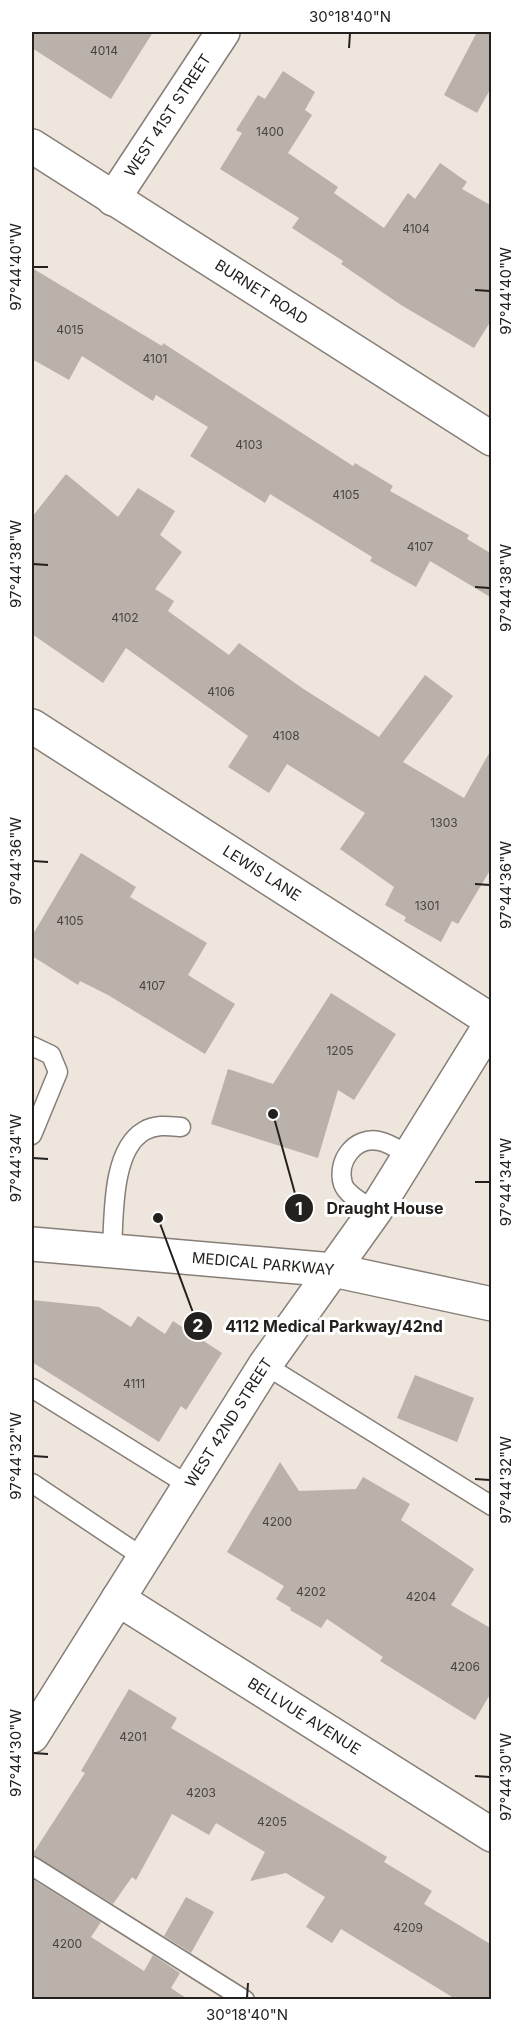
<svg xmlns="http://www.w3.org/2000/svg" width="523" height="2031" font-family="Inter,sans-serif">
<rect width="100%" height="100%" fill="#eee5dd"/>
<g fill="#bab1aa">
<path d="M32 32H153L111 99 32 48Z"/>
<path d="M477 32H492V86L477 113 444 95Z"/>
<path d="M283 71 315 92 305 110 312 115 288 153 338 187 334 193 384 228 408 193 415 199 440 163 467 182 462 189 492 206V319L474 348 401 305 341 264 343 261 292 228 299 218 220 169 242 133 236 130 258 95 265 99Z"/>
<path d="M32 268 162 346 163 343 353 466 355 463 393 486 390 491 469 535 467 539 492 554V598L430 561 416 587 370 561 372 557 270 494 265 503 190 456 208 427 156 395 153 401 82 356 69 380 32 359Z"/>
<path d="M66 474 118 517 138 488 175 511 160 535 182 552 155 589 174 601 168 611 229 655 239 643 302 688 379 737 425 675 453 696 403 762 464 798 492 748V867L458 924 452 921 441 942 404 921 406 917 385 905 394 887 340 849 365 813 287 764 269 793 228 767 248 736 126 648 103 683 32 634V517Z"/>
<path d="M81 853 136 887 130 897 207 943 188 975 235 1004 205 1054 108 995 80 981 78 985 32 956V936Z"/>
<path d="M331 993 396 1034 354 1100 338 1090 318 1158 211 1124 228 1069 273 1084Z"/>
<path d="M32 1300 99 1307 131 1327 138 1316 165 1334 173 1321 222 1353 186 1410 181 1406 159 1442 32 1362Z"/>
<path d="M415 1375 474 1398 457 1442 397 1418Z"/>
<path d="M280 1462 299 1491 356 1489 363 1477 410 1504 401 1520 474 1569 451 1605 492 1629V1691L475 1720 380 1661 383 1657 327 1619 321 1628 290 1610 291 1608 276 1599 284 1586 227 1552Z"/>
<path d="M129 1689 177 1718 171 1728 341 1829 387 1857 384 1862 432 1891 424 1904 492 1945V2000H457L341 1929 332 1943 306 1927 325 1897 286 1873 250 1881 265 1852 216 1823 209 1835 172 1814 136 1880 132 1877 113 1904 32 1855 85 1773 81 1771Z"/>
<path d="M32 1879 101 1922 91 1937 144 1971 153 1955 180 1973 171 1988 189 2000H32Z"/>
<path d="M186 1897 214 1912 191 1953 164 1936Z"/>
</g>
<g fill="none" stroke-linecap="round" stroke-linejoin="round">
<defs>
<g id="service">
<path d="M32 1046 51 1055 58 1072 32 1135"/>
<path d="M375 1211C366 1204 347 1196 343 1184 336 1161 355 1136 379 1141 390 1143 399 1150 409 1156"/>
<path d="M112 1250C114 1218 111 1150 144 1131 156 1124 169 1126 181 1127"/>
<path d="M265 1365 492 1506"/>
<path d="M32 1388 188 1485"/>
<path d="M32 1483 144 1558"/>
<path d="M32 1866 245 2000"/>
</g>
<g id="minor">
<path id="s1" d="M32 146 492 439"/>
<path id="s2" d="M113 199 223 32"/>
<path id="s3" d="M32 726 492 1021"/>
<path id="s4" d="M118 1599 492 1835"/>
<path id="s5" d="M32 1736 265 1365 375 1211 492 1022"/>
</g>
<g id="tertiary">
<path id="s6" d="M32 1244 333 1270 492 1304"/>
</g>
</defs>
<use href="#service" stroke="#867e77" stroke-width="21"/>
<use href="#minor" stroke="#867e77" stroke-width="36"/>
<use href="#tertiary" stroke="#867e77" stroke-width="36"/>
<use href="#service" stroke="#fff" stroke-width="18"/>
<use href="#minor" stroke="#fff" stroke-width="33"/>
<use href="#tertiary" stroke="#fff" stroke-width="33"/>
</g>
<path fill="none" stroke="#24201e" stroke-width="2" d="M349 48 350 33M33 267H48M475 290 490 291M33 564 48 565M475 587 490 588M33 861 48 862M475 884 490 885M33 1158 48 1159M475 1182H490M33 1456 48 1457M475 1479 490 1480M33 1753 48 1754M475 1776 490 1777M247 1998 248 1983"/>
<g text-anchor="middle" stroke-width="6" stroke-linejoin="round" paint-order="stroke">
<g font-size="12" fill="#4a4441">
<text x="104" y="55">4014</text>
<text x="270" y="136">1400</text>
<text x="416" y="233">4104</text>
<text x="70" y="334">4015</text>
<text x="155" y="363">4101</text>
<text x="249" y="449">4103</text>
<text x="346" y="499">4105</text>
<text x="420" y="551">4107</text>
<text x="125" y="622">4102</text>
<text x="221" y="696">4106</text>
<text x="286" y="740">4108</text>
<text x="444" y="827">1303</text>
<text x="427" y="910">1301</text>
<text x="70" y="925">4105</text>
<text x="152" y="990">4107</text>
<text x="340" y="1055">1205</text>
<text x="134" y="1388">4111</text>
<text x="277" y="1526">4200</text>
<text x="311" y="1596">4202</text>
<text x="421" y="1601">4204</text>
<text x="465" y="1671">4206</text>
<text x="133" y="1741">4201</text>
<text x="201" y="1797">4203</text>
<text x="272" y="1826">4205</text>
<text x="408" y="1932">4209</text>
<text x="67" y="1948">4200</text>
</g>
<g font-size="15" fill="#24201e" stroke="#fff">
<text dy="5" stroke="none"><textPath href="#s2" startOffset="100">WEST 41ST STREET</textPath></text>
<text dy="5" stroke="none"><textPath href="#s1" startOffset="272">BURNET ROAD</textPath></text>
<text dy="5" stroke="none"><textPath href="#s3" startOffset="273">LEWIS LANE</textPath></text>
<text dy="5" stroke="none"><textPath href="#s6" startOffset="232">MEDICAL PARKWAY</textPath></text>
<text dy="5" stroke="none"><textPath href="#s5" startOffset="370">WEST 42ND STREET</textPath></text>
<text dy="5" stroke="none"><textPath href="#s4" startOffset="220">BELLVUE AVENUE</textPath></text>
</g>
</g>
<path fill="none" stroke="#24201e" stroke-width="2" d="M273 1114L299 1208M158 1218L198 1326"/>
<g fill="#24201e" stroke="#fff" stroke-width="2">
<circle cx="273" cy="1114" r="6"/>
<circle cx="158" cy="1218" r="6"/>
<circle cx="299" cy="1208" r="15"/>
<circle cx="198" cy="1326" r="15"/>
</g>
<g font-size="18" text-anchor="middle" font-weight="bold" fill="#fff">
<text x="299" y="1215">1</text>
<text x="198" y="1332">2</text>
</g>
<g font-size="16" text-anchor="middle" font-weight="bold" fill="#24201e" stroke="#fff" stroke-width="6" stroke-linejoin="round" paint-order="stroke">
<text x="385" y="1214">Draught House</text>
<text x="334" y="1332">4112 Medical Parkway/42nd</text>
</g>
<rect width="523" height="2031" fill="none" stroke="#ffffff" stroke-width="66"/>
<rect x="33" y="33" width="457" height="1965" fill="none" stroke="#24201e" stroke-width="2"/>
<g font-size="15" text-anchor="middle" fill="#24201e">
<text x="350" y="22">30°18'40"N</text>
<text transform="translate(16 267) rotate(-90)" y="5">97°44'40"W</text>
<text transform="translate(506 291) rotate(-90)" y="5">97°44'40"W</text>
<text transform="translate(16 564) rotate(-90)" y="5">97°44'38"W</text>
<text transform="translate(506 588) rotate(-90)" y="5">97°44'38"W</text>
<text transform="translate(16 861) rotate(-90)" y="5">97°44'36"W</text>
<text transform="translate(506 885) rotate(-90)" y="5">97°44'36"W</text>
<text transform="translate(16 1158) rotate(-90)" y="5">97°44'34"W</text>
<text transform="translate(506 1182) rotate(-90)" y="5">97°44'34"W</text>
<text transform="translate(16 1456) rotate(-90)" y="5">97°44'32"W</text>
<text transform="translate(506 1480) rotate(-90)" y="5">97°44'32"W</text>
<text transform="translate(16 1753) rotate(-90)" y="5">97°44'30"W</text>
<text transform="translate(506 1777) rotate(-90)" y="5">97°44'30"W</text>
<text x="247" y="2020">30°18'40"N</text>
</g>
</svg>
